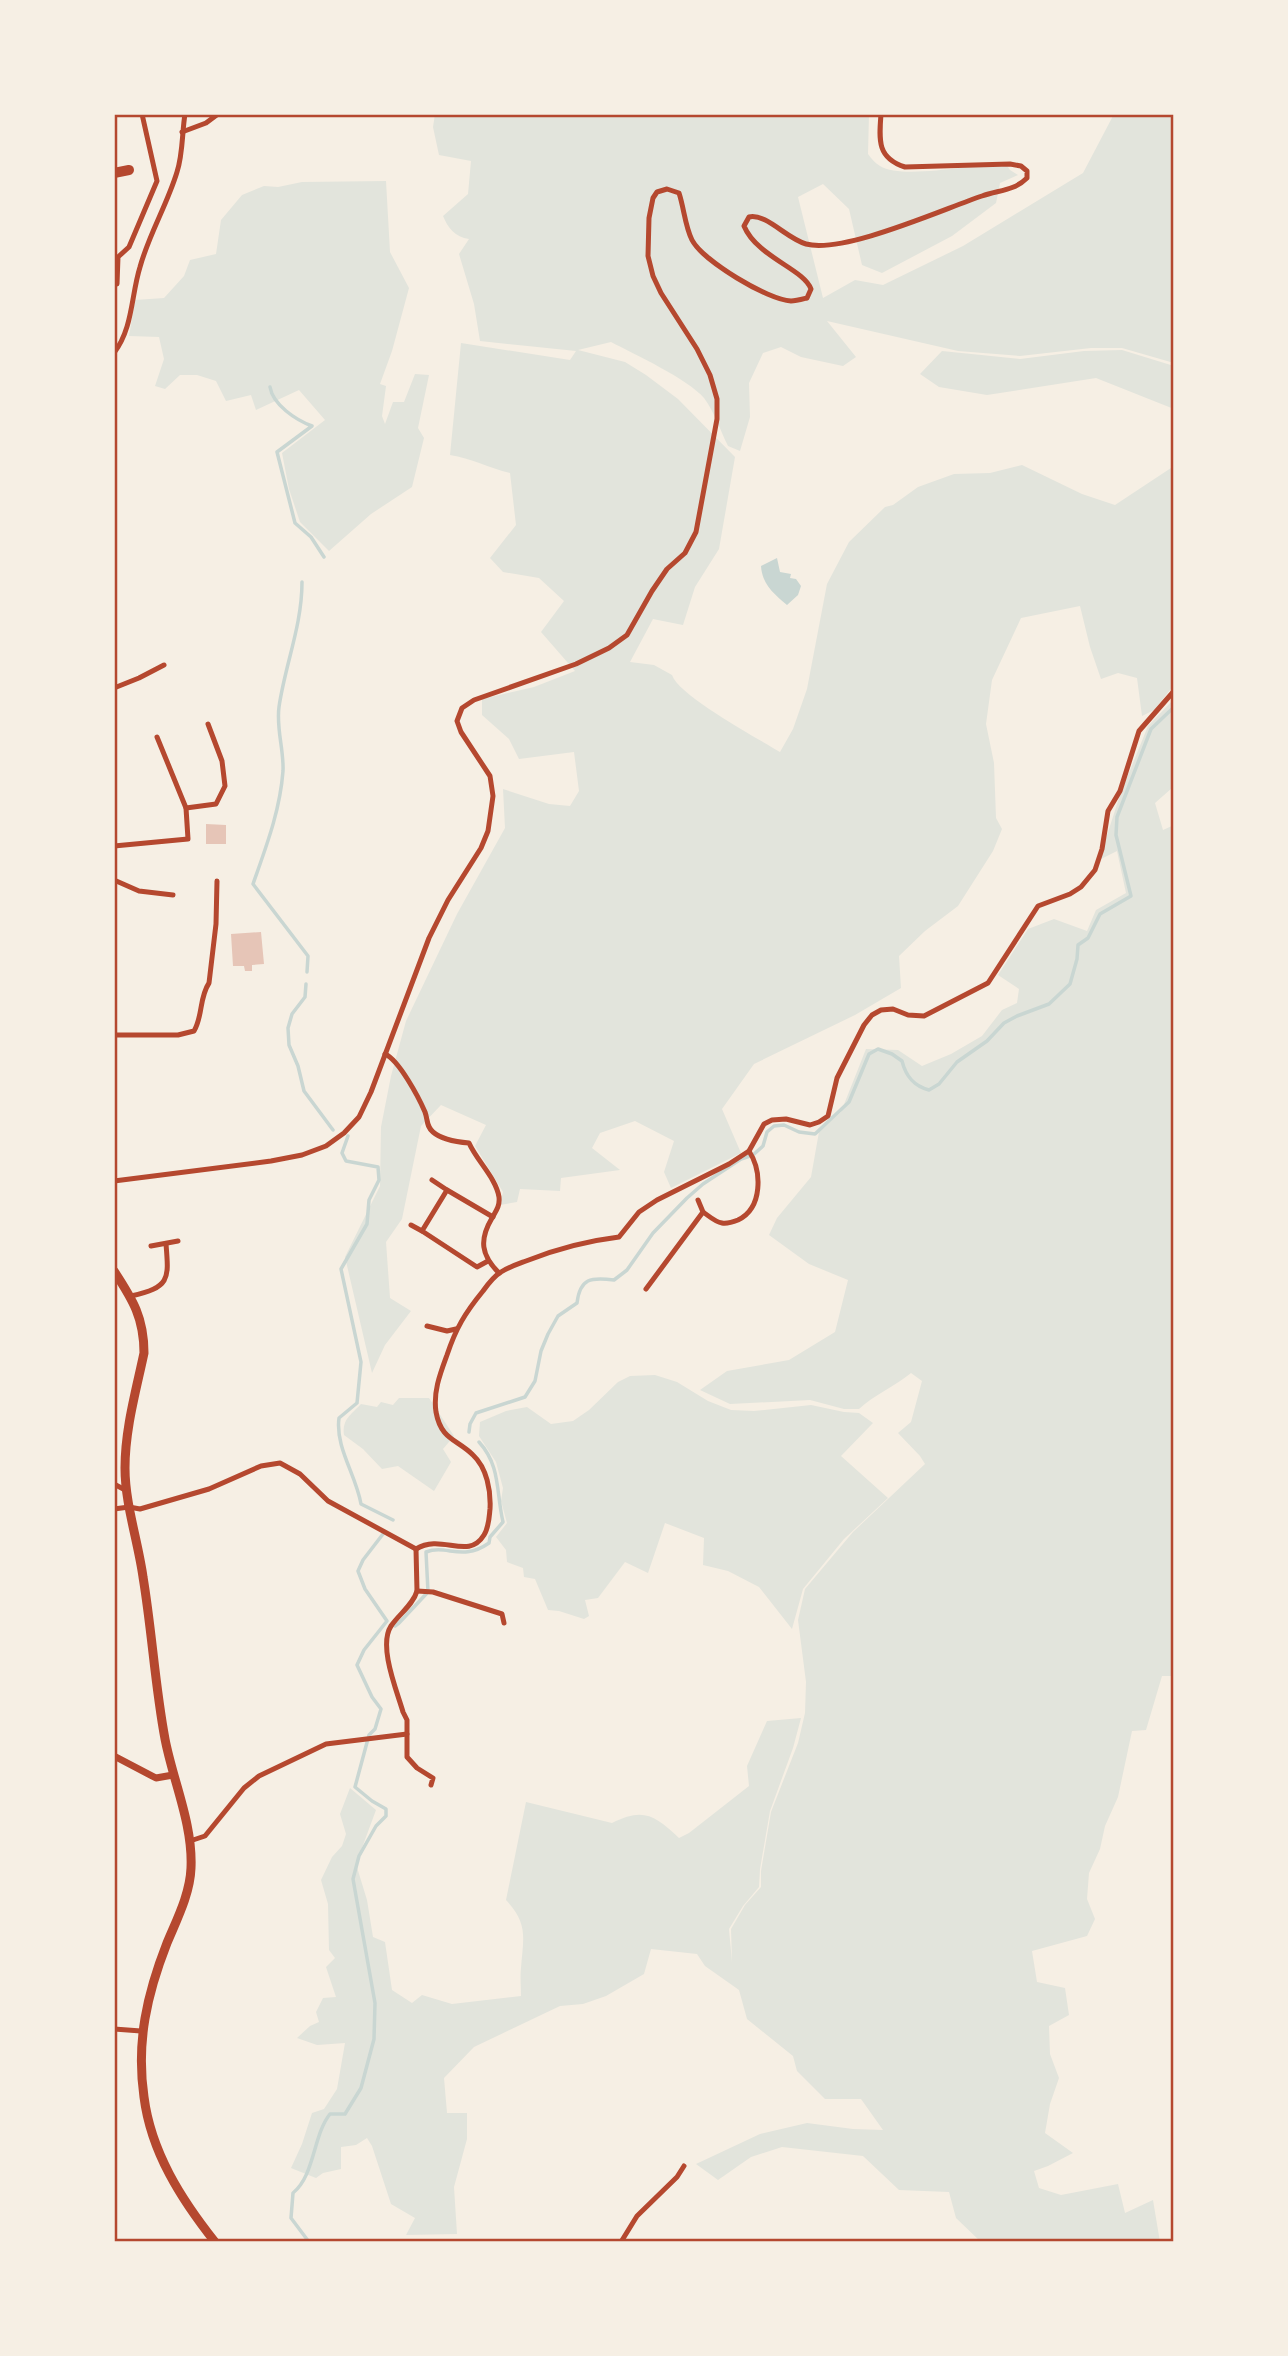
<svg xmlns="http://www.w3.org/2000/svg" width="1288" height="2356" font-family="Inter,sans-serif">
<rect width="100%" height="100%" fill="#f6efe4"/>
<g fill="#e2e4dc">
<path d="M435 114H869L868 154C871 158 875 163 880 166 903 180 975 164 1005 163L1010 170 1018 175 1000 183 996 203 952 236 882 273 862 265 849 209 823 184 798 197 823 298 855 280 883 285 963 246 1083 173 1114 114H1174V363L1122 348H1091L1020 356 958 351 827 321 856 357 843 366 801 357 781 347 763 353 749 383 750 417 740 451 728 446C721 432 714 411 704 398 688 379 634 354 611 342L578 350 625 362 646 375 678 399 735 457 719 549 695 587 683 625 653 619 630 662 654 665 672 675C679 696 757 738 780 752L793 729 807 689 827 584 849 542 885 507 893 505 918 487 954 474 990 473 1022 465 1082 494 1115 505 1174 466V685L1154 710 1142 716 1137 678 1118 673 1101 679 1090 647 1080 606 1021 618 992 680 986 724 994 763 996 818 1002 829 993 851 958 906 925 931 899 956 901 988 855 1015 754 1064 722 1109 741 1153 671 1188 664 1172 674 1141 635 1121 600 1133 592 1148 620 1170 561 1178 560 1191 520 1189 517 1202 500 1205 503 1192 475 1146 486 1125 441 1105 421 1126 402 1219 386 1242 390 1298 411 1311 385 1345 372 1373 345 1257 380 1186 381 1127 391 1076 406 1021 457 914 505 828 503 789 549 804 570 806 579 791 574 752 519 759 509 739 482 715V699L534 687 575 671 541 632 564 601 539 578 503 572 490 558 516 525 510 473C489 468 471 458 450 455L461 343 570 360 576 351 480 341 474 304 459 254 469 239C455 237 448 228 443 216L468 194 471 161 439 155 433 127Z"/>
<path d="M386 181 390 252 409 288 392 351 380 384 386 386 382 416 385 424 393 402H404L415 374 429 375 418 428 424 438 412 487 371 514 329 551 300 522 289 489 282 453 325 420 299 390 256 410 251 395 226 401 216 381 197 375H180L165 389 155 386 164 359 159 337 129 336 135 300 164 298 184 276 190 260 216 254 221 220 242 195 264 186 278 187 302 182Z"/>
<path d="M1122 350 1174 366V409L1096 378 987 395 939 387 920 374 942 351 1020 359 1084 351Z"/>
<path d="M1174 699V781L1172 788 1155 803 1163 830 1174 825V1676H1162L1146 1730 1132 1731 1118 1797 1105 1826 1100 1849 1089 1873 1087 1899 1095 1919 1087 1936 1032 1951 1037 1982 1065 1988 1069 2015 1049 2026 1050 2054 1059 2078 1050 2104 1045 2133 1073 2153 1048 2166 1034 2171 1039 2188 1061 2195 1118 2184 1125 2213 1153 2200 1160 2242H981L956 2218 949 2192 899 2190 863 2156 782 2147 751 2157 718 2180 696 2164 760 2134 807 2123 853 2129 883 2130 861 2099H825L797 2071 793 2056 747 2019 739 1990 705 1966 697 1954 651 1949 644 1974 606 1996 583 2004 560 2006 474 2047 444 2078 447 2113H467V2139L454 2187 457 2234 406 2235 415 2218 391 2204 372 2146 367 2138 356 2145 341 2147V2169L323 2173 316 2178 291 2168 302 2144 312 2113 324 2109 337 2089 345 2043 317 2045 297 2038 310 2026 319 2022 316 2012 323 1998 336 1997 326 1967 335 1958 329 1950 328 1904 321 1880 332 1857 342 1846 346 1834 340 1814 350 1788 376 1810 356 1864 367 1900 373 1937 385 1942 392 1990 412 2003 422 1995 452 2004 521 1996C521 1987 520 1977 521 1968 523 1939 529 1924 506 1900L526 1802 612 1823C643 1807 655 1815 679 1838L689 1833 749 1786 747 1766 767 1721 801 1718 793 1748 770 1811 760 1869 759 1887 743 1906 729 1929 732 1962 731 1929 745 1905 761 1887V1871L771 1812 798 1743 805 1713 806 1682 798 1620 805 1589 853 1532 925 1464 920 1456 898 1433 911 1422 922 1381 911 1373C895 1386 874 1395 859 1409H844L810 1400 730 1404 700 1390 727 1371 789 1360 835 1332 848 1280 809 1264 769 1235 777 1218 811 1177 819 1132 841 1112 866 1049 898 1050 922 1066 951 1054 982 1036 1002 1010 1017 1003 1019 989 998 975 1028 929 1054 919 1087 931 1096 910 1126 893 1117 851 1099 860 1120 795 1148 726Z"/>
<path d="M655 1375 677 1382 708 1401 731 1410 754 1411 811 1405 844 1412 859 1413 873 1423 841 1456 888 1498 844 1539 803 1589 792 1629 759 1587 728 1571 703 1565 704 1538 665 1523 648 1573 625 1562 598 1598 585 1600 589 1616 584 1619 559 1611 548 1610 535 1579 524 1577 523 1568 507 1562 506 1550 496 1537 507 1523 501 1501 503 1488 496 1462 479 1436 480 1422 506 1411 527 1407 551 1424 573 1421 589 1410 618 1382 630 1376Z"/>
<path d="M399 1398H429L454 1436 443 1449 451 1462 434 1491 398 1466 382 1469 363 1449 344 1435C342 1419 351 1415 361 1404L377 1407 381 1402 393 1405Z"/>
</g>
<path fill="#c9d6d2" d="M777 558 780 572 791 574 790 578 796 579 801 586 798 595 787 605C774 594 762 584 761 566Z"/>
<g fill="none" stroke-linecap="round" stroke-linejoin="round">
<g stroke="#c9d6d2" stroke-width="3.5">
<path d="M270 387C273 405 296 420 312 426L277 452 295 523 311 537 324 557"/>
<path d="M302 582C302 626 285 665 279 707 276 728 284 750 283 771 280 811 266 847 253 884L308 956 307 972"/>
<path d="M306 984 305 997 292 1014 288 1028 289 1045 298 1066 304 1091 333 1130"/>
<path d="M348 1136 342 1153 346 1161 378 1167 379 1180 369 1200 367 1224 341 1269 361 1362 357 1403 339 1418C335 1447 356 1475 361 1504L393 1520"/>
<path d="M469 1432 470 1424 476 1413 525 1397 535 1381 541 1351 548 1334 558 1316 577 1303C580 1278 591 1277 614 1280L627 1270 653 1233 687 1198 703 1184 741 1159 753 1155 763 1146 767 1132 774 1126 784 1125 799 1132 815 1134 849 1102 869 1054 878 1049 892 1054 902 1061C906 1077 914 1086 929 1090L939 1084 957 1062 987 1041 1004 1023 1017 1016 1049 1004 1070 984 1077 959 1078 945 1088 938 1100 914 1131 896 1116 835 1117 817 1151 729 1174 707"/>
<path d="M392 1624 395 1626 399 1623 428 1592 426 1552C447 1544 462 1562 489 1543L490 1537 503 1522C496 1493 501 1466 479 1442"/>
<path d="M309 2242 291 2218 293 2193C315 2175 313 2135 330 2114H345L361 2088 374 2039 375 2003 353 1879 359 1856 376 1826 386 1816V1809L372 1801 355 1787 369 1735 375 1729 381 1709 372 1697 357 1665 364 1650 387 1621 365 1589 358 1571 363 1560 383 1534"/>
</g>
</g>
<g fill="#e6c5b7">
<path d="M206 824 226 825V844H206Z"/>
<path d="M261 932 264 964 252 965V971H245L244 966H233L231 934Z"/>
</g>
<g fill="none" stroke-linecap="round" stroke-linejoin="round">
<g stroke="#b5482f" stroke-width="5">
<path d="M182 132 206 123 218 114"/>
<path d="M117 284 118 257 129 247 157 181 142 114"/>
<path d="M114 353C133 328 131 296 140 267 149 234 167 205 177 172 183 154 182 132 185 114"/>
<path d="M114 688 139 678 164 665"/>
<path d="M186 808 216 804 225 786 222 761 208 724"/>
<path d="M114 846 188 839 186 808 157 737"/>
<path d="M114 880 139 891 173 895"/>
<path d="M114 1035H178L194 1031C203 1016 199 998 209 983L216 924 217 881"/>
<path d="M385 1054C399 1060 419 1098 425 1112 428 1120 426 1126 433 1132 442 1140 457 1142 469 1143 477 1161 496 1178 499 1197 500 1206 496 1211 492 1218 479 1240 481 1255 499 1273"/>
<path d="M432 1180 447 1190"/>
<path d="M114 1181 271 1161 302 1155 326 1146 344 1133 359 1117 371 1092 429 938 448 900 481 848 488 831 493 796 490 776 461 732 457 721 462 708 474 700 576 664 609 648 627 635 652 591 667 569 685 553 696 532 717 419V399L710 375 697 349 661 293 653 276 648 256 649 218 653 198 657 192 667 189 679 193C684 208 685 226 692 240 703 261 768 300 791 301 796 301 803 299 807 298L811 289C804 269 757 257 744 226L749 217C766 213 787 239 806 244 844 254 943 209 982 196 999 190 1014 191 1027 178V171L1021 166 1010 164 905 167C877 158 879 140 881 114"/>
<path d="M698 1200 703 1212"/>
<path d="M411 1225 422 1231"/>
<path d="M151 1246 178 1241"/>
<path d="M488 1261 477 1267 422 1231 447 1190 493 1217"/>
<path d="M646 1289 703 1212C709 1216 715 1222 722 1223 728 1224 733 1222 738 1220 763 1208 762 1171 749 1151"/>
<path d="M131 1296C170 1287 169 1280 166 1244"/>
<path d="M427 1326 447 1331 456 1329"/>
<path d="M114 1484 127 1491"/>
<path d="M114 1509 129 1507 140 1509 209 1489 261 1466 280 1463 300 1474 328 1501 416 1549"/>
<path d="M416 1549C442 1533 468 1561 484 1535 489 1527 489 1518 490 1509 491 1491 487 1468 473 1455 457 1439 441 1440 436 1412 433 1392 440 1374 447 1355 456 1328 465 1313 483 1291 488 1284 494 1276 501 1272 509 1267 518 1264 526 1261 556 1249 586 1241 619 1237L639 1212 657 1200 729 1164 749 1151 764 1124 772 1120 786 1119 810 1125 819 1122 828 1116 837 1078 864 1025 872 1015 881 1010 893 1009 908 1015 924 1016 988 983 1038 906 1070 894 1081 887 1095 870 1102 849 1108 811 1120 791 1139 731 1174 691"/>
<path d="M416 1549 417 1591C413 1605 399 1614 391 1626 378 1646 397 1691 403 1712L407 1720V1757L417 1768 433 1778 431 1785"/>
<path d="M417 1591 433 1592 502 1614 504 1623"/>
<path d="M190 1841 205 1836 244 1788 259 1776 326 1744 407 1734"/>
<path d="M114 2029 141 2031"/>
<path d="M621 2242 637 2216 677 2177 684 2166"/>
</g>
<path stroke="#b5482f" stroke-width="7" d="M114 1756 156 1778 173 1775"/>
<path stroke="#b5482f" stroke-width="9" d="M114 1271C133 1300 144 1318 144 1353 136 1391 125 1429 125 1468 125 1504 138 1541 143 1577 152 1631 155 1686 165 1739 173 1781 193 1824 191 1868 190 1894 177 1919 167 1943 147 1994 136 2042 144 2097 151 2152 181 2199 215 2242"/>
<path stroke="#b5482f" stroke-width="10" d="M114 173 129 170"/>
</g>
<rect width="1288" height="2356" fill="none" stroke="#f6efe4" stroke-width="231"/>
<rect x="116" y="116" width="1056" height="2124" fill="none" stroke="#b5482f" stroke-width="2.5"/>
</svg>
